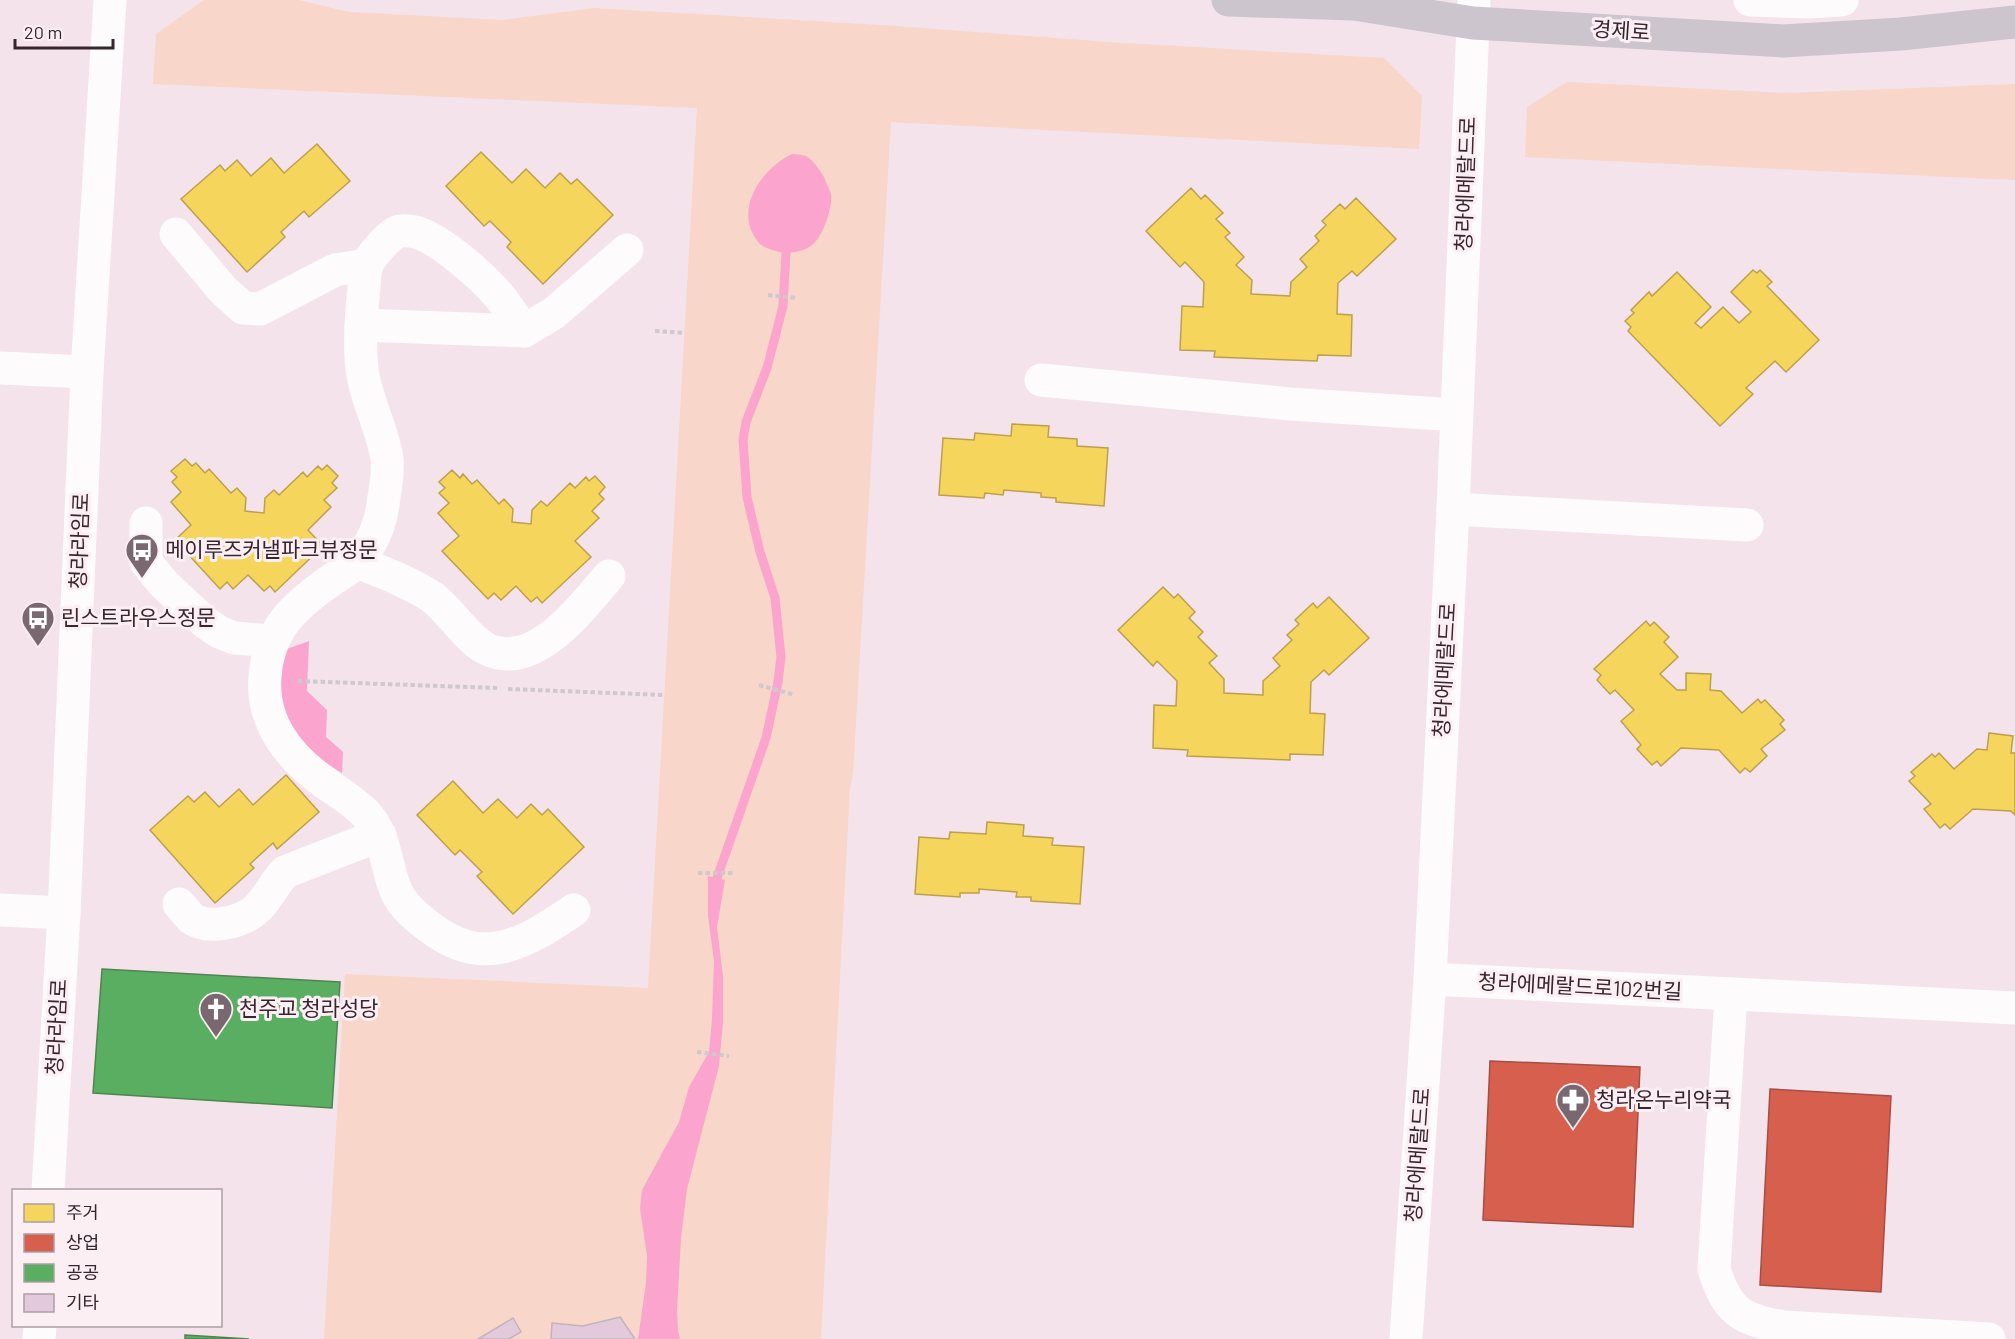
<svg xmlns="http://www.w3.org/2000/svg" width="2015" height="1339" font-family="Barlow,'Noto Sans KR',sans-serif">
<rect width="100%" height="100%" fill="#f4e3ea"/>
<g fill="#f8d6c9">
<path d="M204 0H298L349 12 503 20 595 8 896 26 1108 42 1384 58 1422 96 1419 149 891 122 853 773 850 788 821 1339H324L345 974 648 988 697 108 153 84 156 34Z"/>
<path d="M1567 82 1787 93 2015 84V180L1525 157 1527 107Z"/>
</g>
<g fill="#fba4cd">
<path d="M792 154C796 154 802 155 806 156 814 161 819 169 824 177 826 182 829 188 831 194 833 207 823 237 812 245 805 251 791 254 781 252 775 251 765 248 760 244 731 212 761 169 792 154Z"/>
<path d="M309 641 307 691 327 710 326 737 343 752 342 773C306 752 278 721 280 676 281 668 285 658 287 649Z"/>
<path d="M708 876 725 880 717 927 723 976V1022L719 1066 687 1189 681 1238 677 1311 678 1331 680 1339H638L646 1283 647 1256 640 1208 642 1190 679 1122 689 1087 709 1052 712 1019 714 961 708 916Z"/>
</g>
<g fill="#f6d55c" stroke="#bda04e" stroke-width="1.5">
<path d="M317 144 350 181 309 217 304 211 281 232 285 237 247 272 181 199 220 165 225 171 237 160 251 176 271 158 284 173Z"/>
<path d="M481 152 512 183 526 169 545 188 560 173 571 184 577 179 613 215 543 284 507 247 511 242 490 221 484 226 446 186Z"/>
<path d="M1191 188 1201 199 1205 195 1223 213 1216 219 1230 233 1225 237 1244 257 1236 265 1252 280 1251 294 1290 296 1291 282 1307 267 1300 259 1319 241 1315 236 1326 225 1322 221 1340 204 1345 209 1356 198 1396 239 1357 276 1352 271 1338 283 1337 314 1352 315 1351 356 1318 355 1317 361 1214 357 1215 351 1180 350 1182 306 1203 307 1204 282 1185 262 1180 267 1146 231Z"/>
<path d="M1753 270 1757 273 1760 270 1772 282 1767 286 1819 340 1786 372 1775 361 1746 388 1753 394 1720 426 1628 331 1631 327 1625 321 1634 313 1631 310 1649 292 1652 296 1677 272 1711 307 1695 323 1701 328 1723 307 1739 323 1751 312 1731 292Z"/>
<path d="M1012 424 1049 426 1048 437 1077 439V446L1108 448 1104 506 1056 502V498L1041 497V493L1004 490 1003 495 985 493 984 498 939 495 943 438 974 440 975 433 1011 436Z"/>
<path d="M185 459 192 466 196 463 205 473 209 469 231 493 237 488 246 498 245 511 264 513 265 498 274 490 279 495 303 472 307 477 318 466 322 470 327 465 338 476 332 483 337 488 324 500 331 507 308 530 323 546 275 592 270 586 264 591 248 575 233 589 227 582 220 589 175 540 191 525 171 502 181 492 172 482 177 477 171 471Z"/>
<path d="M452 470 460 478 463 474 472 484 477 480 499 504 504 499 513 509 512 522 531 524 532 510 541 501 547 506 570 483 575 488 586 477 589 481 595 476 605 487 599 494 604 499 592 511 599 518 575 541 591 557 542 603 537 597 531 602 516 586 501 600 494 593 488 599 442 551 459 536 438 513 449 503 439 493 445 488 439 482Z"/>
<path d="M1163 587 1174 598 1178 594 1195 612 1189 618 1203 632 1198 637 1217 656 1209 663 1224 679V693L1263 695V681L1280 666 1273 658 1292 640 1287 635 1299 624 1295 620 1313 603 1317 608 1329 597 1369 638 1329 675 1324 670 1311 682 1310 713 1325 714 1323 755 1290 754V760L1187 756 1188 750 1153 748 1154 705 1176 706 1177 681 1157 661 1153 666 1118 630Z"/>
<path d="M1646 621 1650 626 1654 622 1669 637 1664 642 1678 657 1660 674 1677 690H1686V673L1711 674 1710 690 1721 691 1742 713 1758 699 1761 703 1765 700 1784 720 1780 724 1785 730 1761 749 1767 756 1750 772 1745 768 1740 773 1719 750 1681 748 1661 766 1657 761 1652 765 1637 749 1641 745 1621 721 1634 710 1615 690 1610 694 1597 680 1601 675 1594 669Z"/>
<path d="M1989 733 2013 736 2011 753H2015V815L2011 811 1973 809 1950 829 1945 824 1940 828 1924 809 1931 804 1909 781 1915 776 1911 772 1932 754 1935 757 1939 753 1954 769 1977 749 1987 750Z"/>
<path d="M286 775 319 812 277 849 273 843 250 864 254 868 215 903 150 830 188 796 194 802 205 792 219 807 239 789 253 805Z"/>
<path d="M453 781 483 813 498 799 517 818 531 804 542 815 548 809 584 847 513 914 477 876 482 872 460 850 455 855 417 815Z"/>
<path d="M987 822 1024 825 1023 836 1053 838 1052 845 1084 847 1080 904 1031 901V897H1016L1017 892 979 889V893H960V897L915 894 919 837 949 839 950 832 986 834Z"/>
</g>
<g fill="#d6604d" stroke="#a74e44" stroke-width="1.5">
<path d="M1490 1061 1640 1067 1633 1227 1483 1220Z"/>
<path d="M1770 1089 1891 1096 1881 1292 1760 1285Z"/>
</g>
<g fill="#5aae61" stroke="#508552" stroke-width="1.5">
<path d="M102 969 340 982 332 1108 93 1093Z"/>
<path d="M185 1335 249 1339H185Z"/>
</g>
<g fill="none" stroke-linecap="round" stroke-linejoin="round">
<path stroke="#fba4cd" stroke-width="9" d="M717 878 766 738 778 682 781 657 775 598 760 552 747 497 743 440 746 422 767 368 783 306 786 253"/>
</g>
<g fill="#e2c9dc" stroke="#c2b3bc" stroke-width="1.5">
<path d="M620 1317 635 1339H551L552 1323 583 1326Z"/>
<path d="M513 1318 521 1332 509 1339H478Z"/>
</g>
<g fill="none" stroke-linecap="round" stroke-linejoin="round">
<g stroke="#cfc9cb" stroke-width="4" stroke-dasharray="4.5 3" stroke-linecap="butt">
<path d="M768 295 797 298"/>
<path d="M655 331 685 333"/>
<path d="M298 681 497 688"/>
<path d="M759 685 795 695"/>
<path d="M508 689 664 695"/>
<path d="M698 873H734"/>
<path d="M697 1052 729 1056"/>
</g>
<g stroke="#fdfbfc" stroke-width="33">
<path d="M1750 0 1808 2 1842 0"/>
<path d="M176 234 223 290 243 308 260 309 335 270 367 265"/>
<path d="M361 325 524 331 554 313 627 250"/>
<path d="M524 331C516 320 509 308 500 297 484 278 434 232 409 231 405 231 401 230 397 232 389 235 370 257 367 265 364 272 365 282 364 288 361 315 359 343 362 369 365 397 382 428 387 458 389 472 385 489 383 504 381 524 371 546 358 561 350 569 339 575 330 581 293 607 268 630 265 677 261 722 289 757 324 782 338 792 353 801 365 813 387 836 385 867 397 893 404 907 416 917 428 926 483 969 524 944 574 910"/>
<path d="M0 368 87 372"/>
<path d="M1041 380 1291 404 1456 415"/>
<path d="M1453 509 1747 525"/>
<path d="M146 523V562L163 583 184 603 206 623 219 632 234 638 272 641"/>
<path d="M357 562C382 572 409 582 432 597 450 610 466 638 485 648 533 674 581 608 609 576"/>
<path d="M179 904C183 908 187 914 191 918 207 930 238 923 253 912 267 902 273 884 285 872L380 835"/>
<path d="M0 910 64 913"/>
<path d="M1430 979 2015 1008"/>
<path d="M1731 995 1714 1269C1727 1312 1742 1320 1784 1327L1989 1339"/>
<path d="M48 1190 64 913 87 372 110 0"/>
<path d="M39 1339 40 1326"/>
<path d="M1406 1339 1430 979 1453 509 1474 0"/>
</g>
<path stroke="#ccc5ce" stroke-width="33" d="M1228 0 1354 4 1473 23 1783 41 1901 34 2015 22"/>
</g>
<defs>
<symbol id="bus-pin" viewBox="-11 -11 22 30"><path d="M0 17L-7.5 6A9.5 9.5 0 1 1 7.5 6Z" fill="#7a6870" stroke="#fbeff4"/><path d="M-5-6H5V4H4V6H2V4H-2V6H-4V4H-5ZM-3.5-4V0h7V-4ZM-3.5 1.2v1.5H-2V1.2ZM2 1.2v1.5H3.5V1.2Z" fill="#fff"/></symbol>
<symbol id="church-pin" viewBox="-11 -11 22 30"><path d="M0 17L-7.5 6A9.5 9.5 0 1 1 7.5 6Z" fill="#7a6870" stroke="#fbeff4"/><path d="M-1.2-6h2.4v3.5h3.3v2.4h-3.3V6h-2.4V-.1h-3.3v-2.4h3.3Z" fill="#fff"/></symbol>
<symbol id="pharmacy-pin" viewBox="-11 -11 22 30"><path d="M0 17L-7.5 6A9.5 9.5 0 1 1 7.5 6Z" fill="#7a6870" stroke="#fbeff4"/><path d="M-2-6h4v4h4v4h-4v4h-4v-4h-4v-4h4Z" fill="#fff"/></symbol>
</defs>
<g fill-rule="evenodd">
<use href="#bus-pin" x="123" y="531" width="38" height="52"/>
<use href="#bus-pin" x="19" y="599" width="38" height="52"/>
<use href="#church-pin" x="197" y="990" width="38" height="52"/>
<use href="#pharmacy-pin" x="1554" y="1081" width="38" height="52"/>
</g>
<g text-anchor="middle" stroke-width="6" stroke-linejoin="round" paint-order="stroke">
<g font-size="21" fill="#39252e" stroke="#fbeff4">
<text transform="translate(1621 31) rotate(4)" y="7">경제로</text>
<text transform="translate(1466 184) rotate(-88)" y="7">청라에메랄드로</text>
<text transform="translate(80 541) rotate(-88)" y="7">청라라임로</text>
<text transform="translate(1445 670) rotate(-87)" y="7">청라에메랄드로</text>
<text transform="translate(1580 987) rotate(3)" y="7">청라에메랄드로102번길</text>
<text transform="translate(57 1027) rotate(-87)" y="7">청라라임로</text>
<text transform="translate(1418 1155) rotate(-86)" y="7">청라에메랄드로</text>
</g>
<g font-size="21" fill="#39252e" stroke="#fbeff4" text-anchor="start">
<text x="165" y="557">메이루즈커낼파크뷰정문</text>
<text x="61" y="625">린스트라우스정문</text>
<text x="239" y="1016">천주교 청라성당</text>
<text x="1596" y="1107">청라온누리약국</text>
</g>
</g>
<rect x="12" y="1189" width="210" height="138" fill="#fbeff4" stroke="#ad9ea5" stroke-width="1.5"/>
<rect x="24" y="1204" width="30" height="18" fill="#f6d55c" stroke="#ad9ea5" stroke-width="1.5"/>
<text x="66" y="1219" font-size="18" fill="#39252e">주거</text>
<rect x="24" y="1234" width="30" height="18" fill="#d6604d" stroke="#ad9ea5" stroke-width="1.5"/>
<text x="66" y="1249" font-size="18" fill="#39252e">상업</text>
<rect x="24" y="1264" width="30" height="18" fill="#5aae61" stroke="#ad9ea5" stroke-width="1.5"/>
<text x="66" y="1279" font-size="18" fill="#39252e">공공</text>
<rect x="24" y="1294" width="30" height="18" fill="#e2c9dc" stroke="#ad9ea5" stroke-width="1.5"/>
<text x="66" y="1309" font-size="18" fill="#39252e">기타</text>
<path d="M15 39v9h98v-9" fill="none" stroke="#39252e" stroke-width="3"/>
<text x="24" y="39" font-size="18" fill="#39252e" stroke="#fbeff4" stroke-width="4.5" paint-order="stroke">20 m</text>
</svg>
